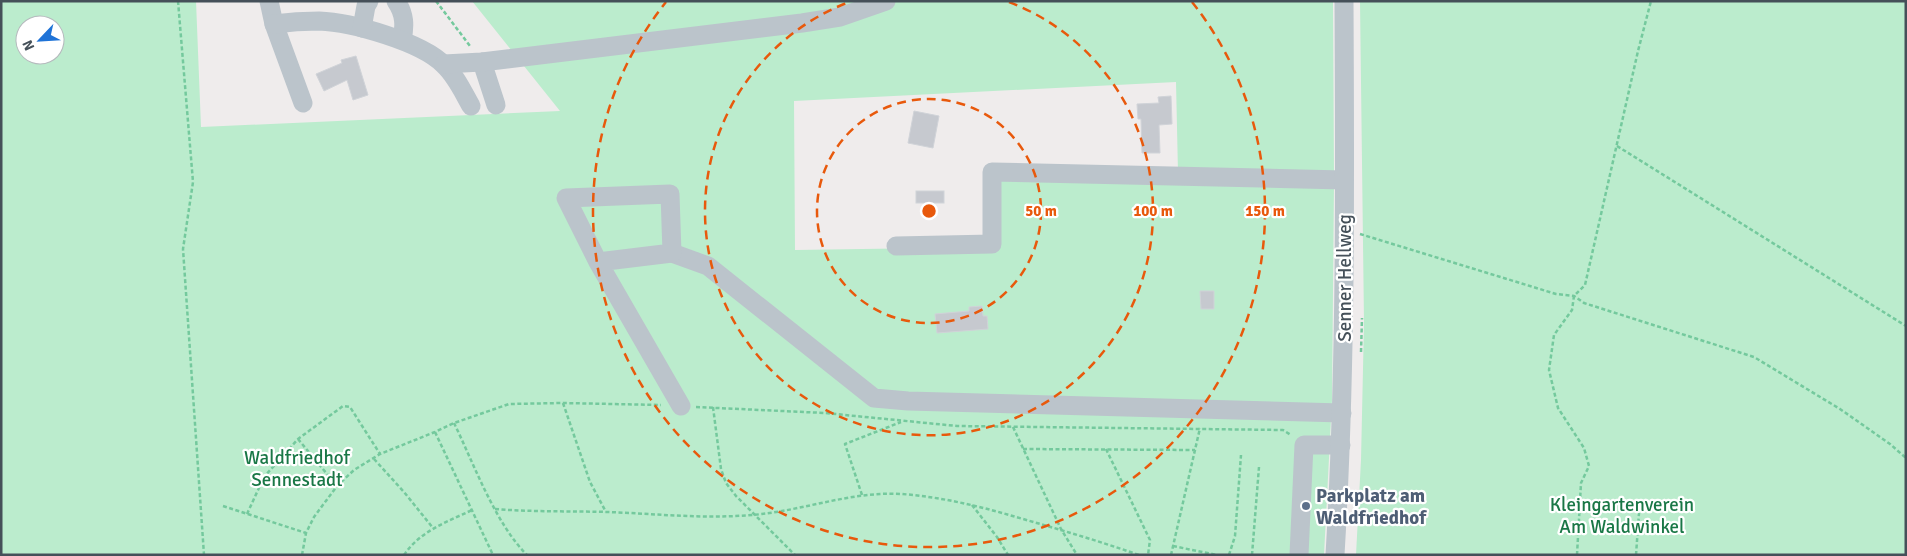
<svg xmlns="http://www.w3.org/2000/svg" width="1907" height="556" font-family="Signika,sans-serif">
<rect width="100%" height="100%" fill="#efecec"/>
<g fill="#bbeccd" fill-rule="evenodd">
<path d="M1 1H196L201 127 560 111 472 1H1333L1334 176 1178 173 1176 82 794 101 795 250 997 247 998 175 1334 183 1332 400 1324 555H1ZM25 25H55V55H25Z"/>
<path d="M1360 1H1906V555H1356L1361 460 1364 323Z"/>
</g>
<g fill="#c6c9cf" stroke="#d0d3d8">
<path d="M356 56 368 95 353 100 347 80 324 91 316 74 342 63 341 60Z"/>
<path d="M1171 96 1172 124 1159 125 1160 153H1142L1141 119H1138L1137 104 1159 103 1158 97Z"/>
<path d="M914 111 939 116 933 148 908 143Z"/>
<rect x="916" y="191" width="28" height="12"/>
<path d="M1200 291H1214V309H1201Z"/>
<path d="M982 306 983 316H987L988 329 937 333 935 314 969 311V307Z"/>
</g>
<g fill="none" stroke-linecap="round" stroke-linejoin="round">
<g stroke="#74c99d" stroke-width="2.5" stroke-dasharray="4 2.5" stroke-linecap="butt">
<path d="M178 1 193 182 183 249 204 555"/>
<path d="M436 1 470 46"/>
<path d="M1617 146 1906 326"/>
<path d="M1360 234 1556 294 1574 296 1584 303 1754 357 1840 409 1890 444 1906 458"/>
<path d="M1361 352 1362 318"/>
<path d="M563 403 590 482 606 512"/>
<path d="M696 407 825 413 957 426 1283 430 1291 435"/>
<path d="M713 407 721 469 726 483 736 496 795 555"/>
<path d="M454 423C474 464 495 523 527 555"/>
<path d="M1013 427 1061 529 1077 555"/>
<path d="M435 432 493 555"/>
<path d="M298 439 337 486"/>
<path d="M1023 449 1195 450"/>
<path d="M1106 449 1150 540 1148 555"/>
<path d="M374 459 404 492 433 528"/>
<path d="M862 495 845 444 901 422"/>
<path d="M972 505 997 537 1008 555"/>
<path d="M223 506 306 533"/>
<path d="M495 509C533 512 571 511 609 512 657 514 704 519 752 515 803 511 850 491 902 494 941 497 979 506 1016 517 1058 529 1099 541 1139 555"/>
<path d="M247 514 264 477 298 439 343 406 350 407 380 454"/>
<path d="M1173 546 1217 555"/>
<path d="M302 555 306 533 314 517 337 486 354 470 380 454 435 432 454 423 509 404 563 403 661 405"/>
<path d="M404 555C420 531 447 522 472 510"/>
<path d="M1171 555 1200 428"/>
<path d="M1229 555 1235 536 1241 455"/>
<path d="M1252 555 1259 467"/>
<path d="M1577 555 1581 483 1589 466 1584 448 1558 408 1549 370 1554 335 1572 310 1574 296 1585 285 1638 51 1651 1"/>
<path d="M1636 555 1639 513"/>
</g>
<g stroke="#bbc4cb" stroke-width="19">
<path d="M269 1 274 24 303 103"/>
<path d="M396 1C405 14 405 26 402 40"/>
<path d="M274 24C289 22 304 21 319 21 351 22 422 42 444 65 456 76 463 92 471 106"/>
<path d="M362 28 366 6 369 1"/>
<path d="M482 62 496 105"/>
<path d="M444 64 482 62 802 23 840 17 886 1"/>
<path d="M896 246 992 244V172L1344 180"/>
<path d="M672 253 708 266 874 398 908 401 1342 413"/>
<path d="M598 262 672 253 670 194 566 198 598 262 681 406"/>
<path d="M1299 555 1304 445H1341"/>
<path d="M1335 555C1346 370 1345 186 1344 1"/>
</g>
</g>
<g fill="none" stroke="#e8590c" stroke-width="2.5" stroke-dasharray="9 6">
<circle cx="929" cy="211" r="112"/>
<path d="M1009 2A224 224 0 1 1 849 2"/>
<path d="M1192 2A336 336 0 1 1 666 2"/>
</g>
<circle fill="#5c6f8a" stroke="#fff" stroke-width="2" cx="1306" cy="506" r="5"/>
<g text-anchor="middle" stroke-width="4.5" stroke-linejoin="round" paint-order="stroke">
<g font-size="19" fill="#455059" stroke="#fff">
<text transform="translate(1344 278) rotate(-90)" y="7">Senner Hellweg</text>
</g>
<g font-size="19" fill="#197746" stroke="#fff">
<text x="297" y="464">Waldfriedhof<tspan x="297" dy="22">Sennestadt</tspan></text>
<text x="1622" y="511">Kleingartenverein<tspan x="1622" dy="22">Am Waldwinkel</tspan></text>
</g>
<g font-size="19" font-weight="bold" fill="#4e5e75" stroke="#fff" text-anchor="start">
<text x="1316" y="502">Parkplatz am<tspan x="1316" dy="22">Waldfriedhof</tspan></text>
</g>
</g>
<circle cx="929" cy="211" r="8" fill="#e8590c" stroke="#fff" stroke-width="2.5"/>
<g font-size="15" text-anchor="middle" font-weight="bold" fill="#e8590c" stroke="#fff" stroke-width="4.5" stroke-linejoin="round" paint-order="stroke">
<text x="1041" y="216">50 m</text>
<text x="1153" y="216">100 m</text>
<text x="1265" y="216">150 m</text>
</g>
<rect width="1907" height="556" fill="none" stroke="#455059" stroke-width="5"/>
<g transform="translate(40 40) rotate(245)"><circle r="24" fill="#ffffff" stroke="#b5b9bd"/>
<path d="M0-4L9 19L0 12L-9 19Z" fill="#1f73d7"/>
<text y="-8" font-size="14" font-weight="bold" text-anchor="middle" fill="#455059">N</text>
</g>
</svg>
